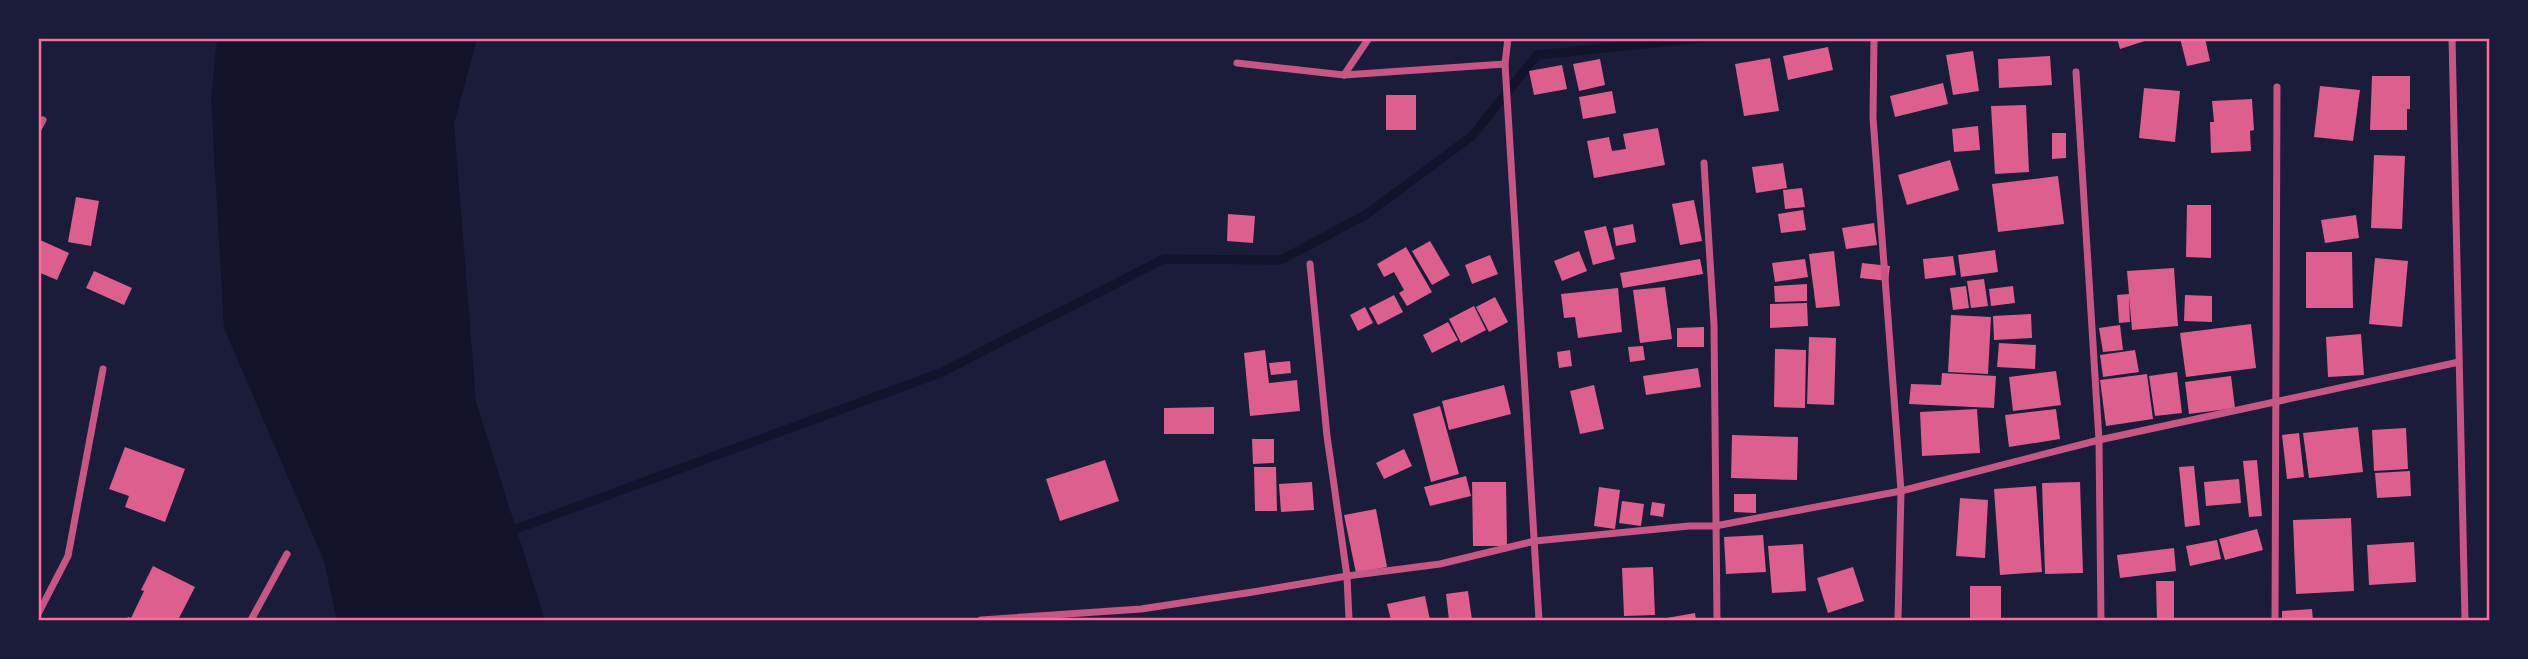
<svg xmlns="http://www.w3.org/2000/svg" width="2528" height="659" font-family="'Space Grotesk',sans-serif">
<rect width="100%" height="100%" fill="#1b1b3a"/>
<path fill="#2a1e3b" d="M2486 39H2490L2489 308Z"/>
<path fill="#12122b" d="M217 39H477L454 124 476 402 545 620H337L324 561 224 328 211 98Z"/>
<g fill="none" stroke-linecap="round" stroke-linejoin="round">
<path stroke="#12122b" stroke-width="9" d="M505 533 940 373 1164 259 1281 260 1367 214 1472 136 1537 55 1703 38"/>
</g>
<g fill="#dd5f8e">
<path d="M2117 38H2151V39L2120 49Z"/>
<path d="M2180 38H2205L2210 61 2187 66Z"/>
<path d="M1828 47 1833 70 1788 80 1783 56Z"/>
<path d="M1973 51 1979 91 1953 95 1946 55Z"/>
<path d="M2050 56 2052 85 1999 88 1998 59Z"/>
<path d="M1770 58 1779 111 1744 116 1735 64Z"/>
<path d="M1600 59 1605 85 1579 91 1573 64Z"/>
<path d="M1562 65 1567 89 1534 95 1529 71Z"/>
<path d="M2372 76H2410V109H2407V130H2370Z"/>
<path d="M1943 83 1948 104 1895 117 1890 96Z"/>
<path d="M2320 86 2360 90 2353 141 2314 137Z"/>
<path d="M2144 88 2180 91 2175 142 2139 138Z"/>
<path d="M1612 91 1616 113 1583 119 1579 97Z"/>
<rect x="1386" y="95" width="30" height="35"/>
<path d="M2252 99 2254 130 2250 131 2251 151 2211 153 2210 122H2214L2212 101Z"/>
<path d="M2026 105 2029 172 1995 174 1991 106Z"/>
<path d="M1978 126 1980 150 1954 152 1952 129Z"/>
<path d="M1658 128 1665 165 1594 178 1587 141 1609 137 1612 151 1626 149 1623 134Z"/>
<path d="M2052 133H2066V158L2052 159Z"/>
<path d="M2374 155 2405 156 2402 229 2371 228Z"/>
<path d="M1950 160 1959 190 1907 205 1898 175Z"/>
<path d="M1783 163 1787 188 1756 193 1752 167Z"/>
<path d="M2058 176 2064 224 1998 232 1992 184Z"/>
<path d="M1802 188 1805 207 1785 209 1783 190Z"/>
<path d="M76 197 99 201 91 246 68 242Z"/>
<path d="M1694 200 1702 241 1680 245 1672 204Z"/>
<path d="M2187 205H2211V258L2186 257Z"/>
<path d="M1803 210 1806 230 1781 233 1778 214Z"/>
<path d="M1228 214 1255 216 1253 243 1227 241Z"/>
<path d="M2356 215 2359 238 2325 243 2321 220Z"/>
<path d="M1874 223 1877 245 1846 249 1842 228Z"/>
<path d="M1633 224 1636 242 1616 246 1613 228Z"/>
<path d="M1606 226 1615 259 1593 265 1584 231Z"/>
<path d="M38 239 69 253 57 280 38 272Z"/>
<path d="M1430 241 1450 275 1432 285 1412 251Z"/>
<path d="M1406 247 1432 292 1407 306 1399 293 1404 290 1394 272 1384 277 1377 264Z"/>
<path d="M1995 250 1998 272 1961 277 1958 255Z"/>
<path d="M1579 251 1587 271 1562 281 1554 261Z"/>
<path d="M1834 251 1840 306 1816 308 1809 254Z"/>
<path d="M2306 252H2352L2353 308H2306Z"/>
<path d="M1490 255 1498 274 1472 284 1465 265Z"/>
<path d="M1953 256 1956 275 1925 279 1923 259Z"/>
<path d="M2375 258 2408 261 2402 327 2369 324Z"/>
<path d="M1700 259 1703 274 1623 288 1620 273Z"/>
<path d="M1805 259 1808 277 1775 282 1772 263Z"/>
<path d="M1862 263 1890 266 1888 281 1860 278Z"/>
<path d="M2174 268 2178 326 2132 330 2129 296 2130 322 2119 323 2117 295 2129 294 2127 271Z"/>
<path d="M94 271 132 288 124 305 86 288Z"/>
<path d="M1984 279 1988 306 1971 308 1967 281Z"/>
<path d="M1807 284V301L1775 302 1774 286Z"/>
<path d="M1966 286 1969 308 1953 310 1950 288Z"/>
<path d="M2013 286 2015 303 1991 306 1989 289Z"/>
<path d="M1665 287 1672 339 1640 343 1633 290Z"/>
<path d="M1618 288 1622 332 1578 338 1575 317 1564 318 1561 294Z"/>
<path d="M1394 295 1403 312 1378 325 1369 308Z"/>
<path d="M2185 295 2212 296V322L2184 321Z"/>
<path d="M1495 297 1508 322 1489 332 1476 307Z"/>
<path d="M1807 303 1808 326 1770 328V304Z"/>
<path d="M1474 306 1486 330 1461 343 1449 319Z"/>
<path d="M1365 307 1373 323 1358 331 1350 315Z"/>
<path d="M2031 314 2032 338 1994 340 1993 316Z"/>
<path d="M1951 315 1991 317 1988 374 1948 372Z"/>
<path d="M1448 322 1458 340 1432 353 1423 335Z"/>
<path d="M2251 324 2256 368 2186 377 2180 333Z"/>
<path d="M2120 325 2123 350 2103 352 2099 328Z"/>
<path d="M1704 327V347H1677V328Z"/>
<path d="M2361 334 2364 375 2328 377 2326 337Z"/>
<path d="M1809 337 1836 338 1834 405 1807 404Z"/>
<path d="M1999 343 2036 345 2035 369 1997 367Z"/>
<path d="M1643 346 1645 360 1630 362 1628 347Z"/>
<path d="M1775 349 1806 350 1805 408 1774 407Z"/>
<path d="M1265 350 1269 383 1297 380 1300 411 1250 416 1244 353Z"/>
<path d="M1570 350 1572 366 1559 368 1557 352Z"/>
<path d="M2135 350 2139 372 2103 377 2100 355Z"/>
<path d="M1290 361 1291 373 1271 375 1269 363Z"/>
<path d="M1698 368 1701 387 1646 395 1643 376Z"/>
<path d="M2056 371 2061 405 2013 411 2009 377Z"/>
<path d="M2177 372 2182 413 2155 416 2149 376Z"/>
<path d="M1942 373 1996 376 1994 408 1909 404 1911 384 1941 385Z"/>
<path d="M2147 374 2153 419 2106 426 2100 380Z"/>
<path d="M2231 376 2235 408 2189 414 2185 382Z"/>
<path d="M1504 385 1511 414 1449 430 1442 401Z"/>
<path d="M1594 385 1604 429 1580 434 1570 391Z"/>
<path d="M1440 406 1459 474 1431 482 1413 414Z"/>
<path d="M1214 407V434H1164V408Z"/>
<path d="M1977 409 1980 453 1922 456 1920 412Z"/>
<path d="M2056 409 2060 439 2009 447 2005 415Z"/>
<path d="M2358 427 2363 472 2309 478 2303 433Z"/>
<path d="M2406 428 2408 469 2374 471 2372 430Z"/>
<path d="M2299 433 2304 477 2287 479 2282 435Z"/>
<path d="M1732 435 1798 437 1797 480 1731 478Z"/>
<path d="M1252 439H1274V463L1253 464Z"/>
<path d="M125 447 185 469 165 522 125 507 129 496 109 489Z"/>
<path d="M1404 449 1412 466 1384 479 1376 463Z"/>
<path d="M1105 460 1119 501 1060 521 1046 479Z"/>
<path d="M2257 460 2262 516 2249 517 2243 461Z"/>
<path d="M2194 466 2200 525 2185 527 2179 467Z"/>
<path d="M1254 467H1276L1277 511H1255Z"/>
<path d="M2410 471 2411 496 2377 498 2375 473Z"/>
<path d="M1466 476 1471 496 1430 506 1424 487Z"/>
<path d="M2239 479 2241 503 2206 506 2204 482Z"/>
<path d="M1312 482 1314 510 1281 512 1279 484Z"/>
<path d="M1472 482H1506L1507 546H1473Z"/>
<path d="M2080 482 2083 573 2045 574 2042 483Z"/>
<path d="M2036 486 2042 572 2000 575 1994 489Z"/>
<path d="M1599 487 1620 490 1615 529 1594 526Z"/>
<path d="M1734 494H1756V513L1734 512Z"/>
<path d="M1960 498 1988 500 1985 558 1956 556Z"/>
<path d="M1622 501 1644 504 1641 526 1619 523Z"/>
<path d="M1652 502 1665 504 1663 517 1650 515Z"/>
<path d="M1376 509 1387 567 1356 573 1344 515Z"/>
<path d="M2351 518 2354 591 2296 594 2293 520Z"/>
<path d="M2257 529 2263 550 2225 560 2219 539Z"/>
<path d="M1763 535 1766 572 1726 574 1724 537Z"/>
<path d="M2217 540 2221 559 2190 566 2186 546Z"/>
<path d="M2414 542 2416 582 2369 585 2367 545Z"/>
<path d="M1803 544 1806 591 1772 593 1768 546Z"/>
<path d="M2174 548 2176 571 2120 578 2117 555Z"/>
<path d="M153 566 195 587 178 620H126L128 617 131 618 144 591 141 590Z"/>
<path d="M1653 567 1655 615 1624 616 1622 568Z"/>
<path d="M1853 567 1864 601 1828 613 1817 578Z"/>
<path d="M2156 581H2174V620H2157Z"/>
<rect x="1970" y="586" width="31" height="34"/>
<path d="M1468 591 1472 620H1449L1446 594Z"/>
<path d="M1425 596 1430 620H1391L1387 604Z"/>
<path d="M2312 609 2313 620H2282V611Z"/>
<path d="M1695 613 1696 620H1661V619Z"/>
</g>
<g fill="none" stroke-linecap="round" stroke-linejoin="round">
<g stroke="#c65784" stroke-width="7">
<path d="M1508 38 1505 64 1539 620"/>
<path d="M1874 38 1873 118 1901 491 1898 620"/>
<path d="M2452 38 2465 620"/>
<path d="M1237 63 1344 75 1505 64"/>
<path d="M2076 72 2099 440 2101 620"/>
<path d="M1344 75 1369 38"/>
<path d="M38 129 43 120"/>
<path d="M1704 163 1714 325 1717 620"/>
<path d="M1310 264 1327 436 1347 576 1349 620"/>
<path d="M38 614 68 556 103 369"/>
<path d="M251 620 287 554"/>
<path d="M981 620 1141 609 1253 592 1347 576 1440 564 1535 541 1689 526H1715L1901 491 2099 440 2459 362"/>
<path d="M2275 620 2277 87"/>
</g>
</g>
<rect width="2528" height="659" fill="none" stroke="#1b1b3a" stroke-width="80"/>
<rect x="40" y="40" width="2448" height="579" fill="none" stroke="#ff6b9d" stroke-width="2.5"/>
</svg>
